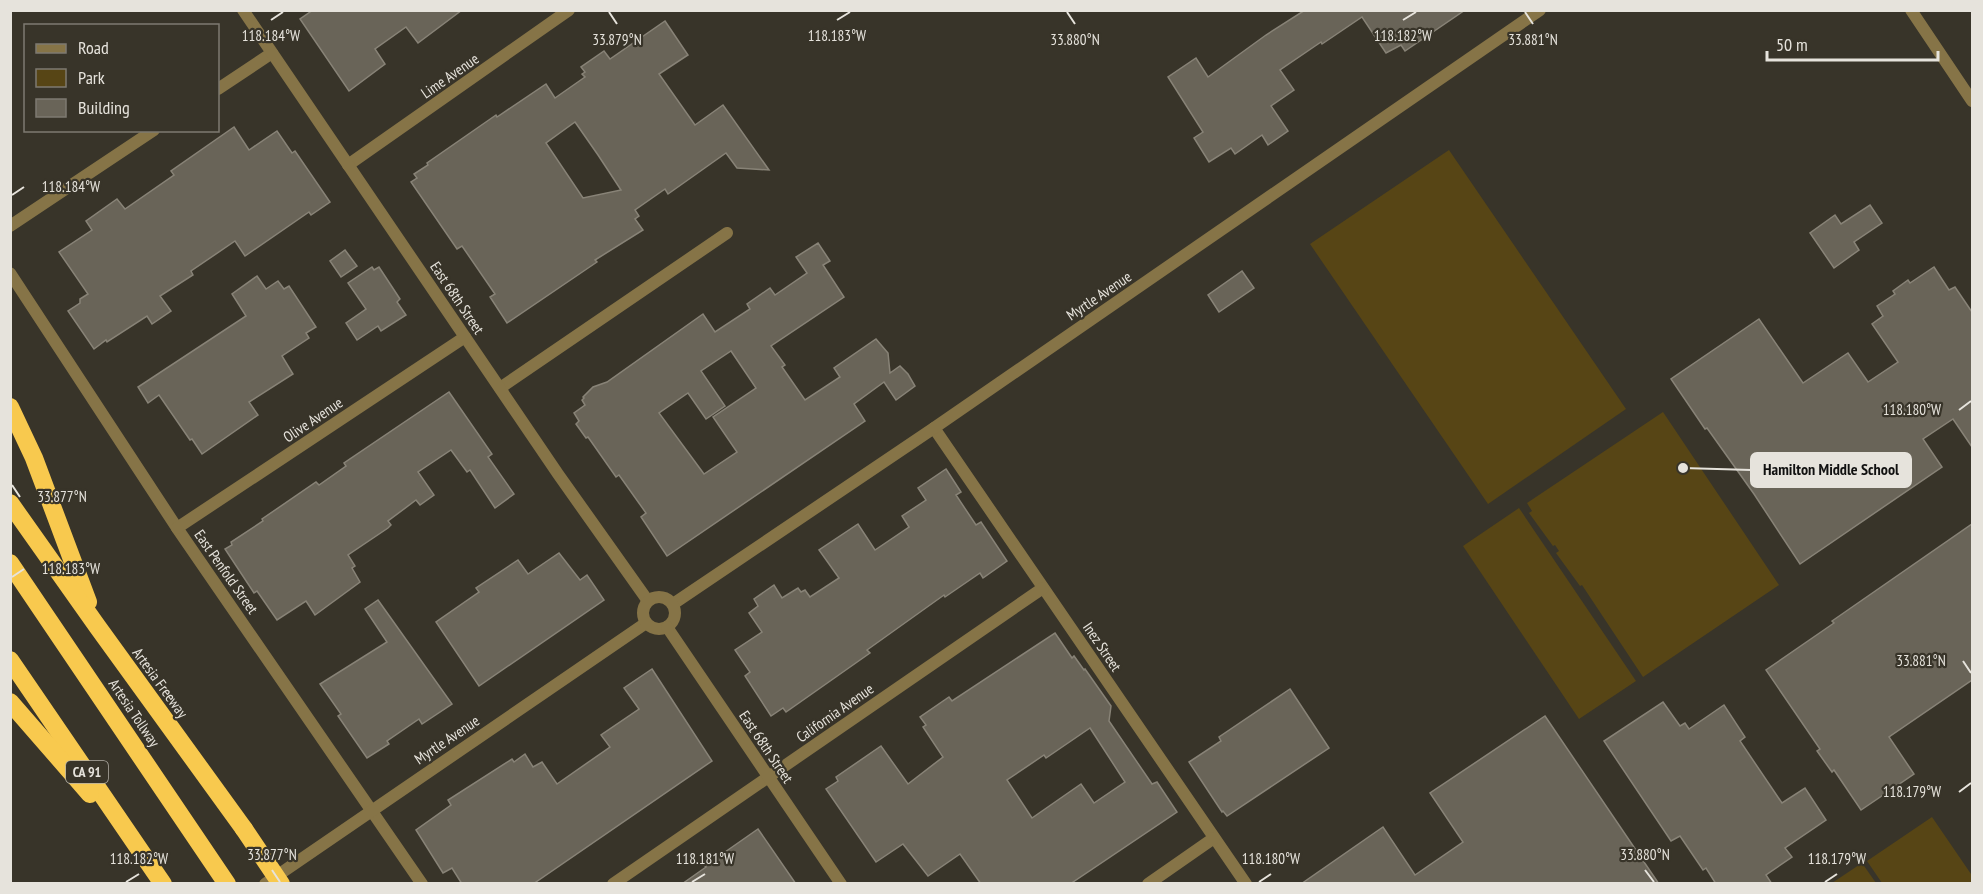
<svg xmlns="http://www.w3.org/2000/svg" width="1983" height="894" font-family="'PT Sans Narrow',sans-serif">
<rect width="100%" height="100%" fill="#383429"/>
<g fill="#574515">
<path d="M1449 150 1626 409 1488 504 1310 244Z"/>
<path d="M1663 412 1779 585 1643 677 1582 585 1580 586 1556 553 1559 551 1555 545 1553 546 1529 513 1532 511 1527 503Z"/>
<path d="M1519 508 1636 681 1579 719 1463 546Z"/>
<path d="M1932 817 1971 874H1972V883H1882L1867 861Z"/>
<path d="M1862 863 1876 883H1832Z"/>
</g>
<g fill="#696458" stroke="#888377" stroke-width="1.5" fill-rule="evenodd">
<path d="M313 10H462L418 43 406 27 375 49 385 64 349 91 300 19Z"/>
<path d="M1305 10H1465L1405 51 1401 45 1386 53 1362 17 1322 44 1321 42 1280 70 1294 90 1271 106 1288 131 1268 145 1262 135 1235 154 1231 148 1209 162 1194 138 1203 132 1168 77 1196 58 1208 77 1266 35Z"/>
<path d="M665 21 688 55 659 74 695 125 723 105 769 170 737 168 726 153 668 194 665 189 635 210 639 216 635 219 643 230 595 260 597 262 507 323 490 297 495 294 462 246 457 249 411 182 417 178 414 174 428 165 427 163 496 115 497 117 546 84 555 98 585 77 582 74 585 72 581 67 604 51 610 59ZM575 122 598 155 621 190 583 198 546 143Z"/>
<path d="M234 127 249 150 277 131 292 153 295 151 330 202 311 215 309 212 245 256 235 241 191 271 193 275 160 296 171 311 152 324 147 316 107 342 106 340 94 349 68 311 80 303V299L88 294 59 252 92 230 86 221 117 199 125 209 174 175 171 171Z"/>
<path d="M1870 205 1882 223 1854 242 1859 250 1834 268 1810 233 1835 215 1841 224Z"/>
<path d="M818 243 830 261 823 265 844 297 771 346 785 365 782 367 805 400 840 377 834 368 876 339 888 353 890 373 900 366 908 374 915 386 896 400 884 382 854 404 865 421 667 556 641 517 646 513 619 475 616 477 588 437 586 438 576 424 579 421 574 413 585 405 582 400 584 398 583 397 593 387 607 382 703 314 715 332 750 309 747 304 770 288 775 295 807 273 796 257ZM731 351 756 388 713 417 737 452 704 474 659 413 688 393 706 419 725 406 701 371Z"/>
<path d="M345 250 357 266 341 277 330 261Z"/>
<path d="M372 267 374 270 379 267 400 299 397 302 406 315 381 331 378 326 357 340 346 323 366 309 348 283Z"/>
<path d="M1934 267 1949 290 1955 287 1972 312V447L1953 419 1923 439 1942 467 1800 564 1754 494 1707 428 1705 429 1671 379 1759 319 1803 383 1848 353 1868 382 1898 362 1872 324 1883 316 1877 306 1895 294 1893 291 1908 280 1910 283Z"/>
<path d="M1242 271 1254 288 1219 312 1208 295Z"/>
<path d="M257 276 266 289 278 281 284 289 289 286 316 327 306 333 309 338 282 356 293 374 249 402 258 415 202 454 192 439 190 440 159 395 148 403 138 387 246 316 232 294Z"/>
<path d="M449 392 492 454 488 457 514 494 495 508 470 470 467 472 451 450 418 472 434 495 420 505 416 500 388 521 391 525 388 528 348 555 355 566 352 568 360 582 315 615 306 601 277 620 257 591 254 593 225 549 232 545 231 542 263 521 262 519 316 482 319 485 346 466 344 463Z"/>
<path d="M946 469 961 492 956 495 976 525 981 522 1007 561 983 578 980 573 945 597 944 595 867 650 870 653 786 712 783 708 771 716 745 676 750 672 735 650 762 632 749 613 758 606 754 599 774 585 782 598 798 588 801 592 805 590 810 597 839 578 819 550 858 524 875 550 909 527 902 516 926 500 918 488Z"/>
<path d="M1972 524V680L1889 737 1914 774 1861 810 1834 770 1832 772 1817 751 1820 749 1766 670 1834 623 1832 621Z"/>
<path d="M559 553 580 580 587 575 604 600 479 686 436 622 479 592 476 588 518 560 528 574Z"/>
<path d="M378 600 452 704 422 724 419 719 387 741 389 744 367 758 338 716 341 714 320 684 387 642 365 609Z"/>
<path d="M1055 633 1072 658 1074 656 1084 670 1085 669 1111 706 1109 721 1152 784 1157 782 1177 812 1070 884H981L960 854 928 876 903 844 876 862 826 789 838 781 836 777 881 746 908 784 943 757 923 727 926 725 920 717 949 697 952 701ZM1090 728 1125 782 1094 803 1081 784 1032 818 1007 780 1044 755 1046 758Z"/>
<path d="M652 669 712 761 533 884H462L452 868 443 873 416 830 451 805 448 800 512 759 514 762 525 754 533 767 542 762 557 784 610 747 601 735 639 709 624 688Z"/>
<path d="M1290 689 1329 748 1227 816 1223 811 1222 812 1189 762 1221 741 1219 737Z"/>
<path d="M1663 702 1680 726 1685 723 1689 729 1724 705 1745 737 1740 741 1782 803 1805 788 1826 820 1785 848 1792 857 1766 875 1772 884H1716L1706 868 1703 870 1680 836 1671 841 1604 741Z"/>
<path d="M1545 716 1659 884H1301L1383 827 1415 875 1463 842 1430 793Z"/>
<path d="M758 829 796 884H682L706 867 705 866Z"/>
</g>
<g fill="none" stroke-linecap="round" stroke-linejoin="round">
<g stroke="#867447" stroke-width="12">
<path d="M218 89 272 53"/>
<path d="M348 165 569 10"/>
<path d="M10 226 154 130"/>
<path d="M10 273 177 528 422 884"/>
<path d="M500 388 727 233"/>
<path d="M934 428 1246 884"/>
<path d="M177 528 465 337"/>
<path d="M673 604 934 428 1540 10"/>
<path d="M265 884 646 623"/>
<path d="M613 884 1043 588"/>
<path d="M1148 884 1214 838"/>
</g>
<g stroke="#867447" stroke-width="12">
<path d="M243 10 558 474 648 601"/>
<path d="M1911 10 1972 101"/>
<circle cx="659" cy="613" r="16"/>
<path d="M667 627 841 884"/>
</g>
<g stroke="#f8c94e" stroke-width="18">
<path d="M10 407 34 458 88 602"/>
<path d="M10 503 97 626 244 829"/>
<path d="M10 563 227 884"/>
<path d="M10 660 163 884"/>
<path d="M10 702 90 794"/>
</g>
<path stroke="#f8c94e" stroke-width="18" d="M244 829 281 884"/>
</g>
<path fill="none" stroke="#e6e3dc" stroke-width="2" d="M609 12 617 24M1067 12 1075 24M1525 12 1533 24M271 20 283 12M837 20 850 12M1403 20 1416 12M12 195 24 187M1959 410 1971 401M12 485 20 497M12 577 24 569M1963 661 1971 673M1959 792 1971 783M272 870 280 882M1645 870 1654 882M126 882 139 874M692 882 705 874M1259 882 1271 874M1825 882 1837 874"/>
<g text-anchor="middle" stroke-width="4.5" stroke-linejoin="round" paint-order="stroke">
<rect fill="#383429" stroke="#b2aea6" stroke-width="1.5" x="66" y="761" width="42" height="22" rx="4.5"/>
<g font-size="14" font-weight="bold" fill="#e6e3dc">
<text x="87" y="777">CA 91</text>
</g>
<g font-size="15" fill="#e6e3dc" stroke="#383429">
<text transform="translate(450 76) rotate(-35)" y="5">Lime Avenue</text>
<text transform="translate(1099 296) rotate(-34)" y="5">Myrtle Avenue</text>
<text transform="translate(457 298) rotate(56)" y="5">East 68th Street</text>
<text transform="translate(313 420) rotate(-34)" y="5">Olive Avenue</text>
<text transform="translate(226 572) rotate(55)" y="5">East Penfold Street</text>
<text transform="translate(1102 647) rotate(56)" y="5">Inez Street</text>
<text transform="translate(160 683) rotate(54)" y="5">Artesia Freeway</text>
<text transform="translate(134 713) rotate(56)" y="5">Artesia Tollway</text>
<text transform="translate(835 713) rotate(-35)" y="5">California Avenue</text>
<text transform="translate(447 740) rotate(-34)" y="5">Myrtle Avenue</text>
<text transform="translate(766 747) rotate(56)" y="5">East 68th Street</text>
</g>
</g>
<g font-size="15" text-anchor="middle" fill="#e6e3dc" stroke="#383429" stroke-width="4.5" stroke-linejoin="round" paint-order="stroke">
<text x="1403" y="41">118.182°W</text>
<text x="271" y="41">118.184°W</text>
<text x="837" y="41">118.183°W</text>
<text x="1533" y="45">33.881°N</text>
<text x="617" y="45">33.879°N</text>
<text x="1075" y="45">33.880°N</text>
<text x="71" y="192">118.184°W</text>
<text x="1912" y="415">118.180°W</text>
<text x="62" y="502">33.877°N</text>
<text x="71" y="574">118.183°W</text>
<text x="1921" y="666">33.881°N</text>
<text x="1912" y="797">118.179°W</text>
<text x="272" y="860">33.877°N</text>
<text x="1645" y="860">33.880°N</text>
<text x="139" y="864">118.182°W</text>
<text x="705" y="864">118.181°W</text>
<text x="1271" y="864">118.180°W</text>
<text x="1837" y="864">118.179°W</text>
</g>
<path fill="none" stroke="#e6e3dc" stroke-width="2" d="M1683 468L1751 470"/>
<circle fill="#e6e3dc" stroke="#383429" stroke-width="2" cx="1683" cy="468" r="6"/>
<rect fill="#e6e3dc" stroke="#e6e3dc" stroke-width="2" x="1751" y="453" width="160" height="34" rx="6"/>
<g font-size="16" text-anchor="middle" font-weight="bold" fill="#111">
<text x="1831" y="475">Hamilton Middle School</text>
</g>
<rect width="1983" height="894" fill="none" stroke="#e6e3dc" stroke-width="24"/>
<rect x="24" y="24" width="195" height="108" fill="#383429" stroke="#7e7a71" stroke-width="1.5"/>
<rect x="36" y="44" width="30" height="9" fill="#867447" stroke="#7e7a71" stroke-width="1.5"/>
<text x="78" y="54" font-size="18" fill="#e6e3dc">Road</text>
<rect x="36" y="69" width="30" height="18" fill="#574515" stroke="#7e7a71" stroke-width="1.5"/>
<text x="78" y="84" font-size="18" fill="#e6e3dc">Park</text>
<rect x="36" y="99" width="30" height="18" fill="#696458" stroke="#7e7a71" stroke-width="1.5"/>
<text x="78" y="114" font-size="18" fill="#e6e3dc">Building</text>
<path d="M1767 51v9h171v-9" fill="none" stroke="#e6e3dc" stroke-width="3"/>
<text x="1776" y="51" font-size="18" fill="#e6e3dc" stroke="#383429" stroke-width="4.5" paint-order="stroke">50 m</text>
</svg>
